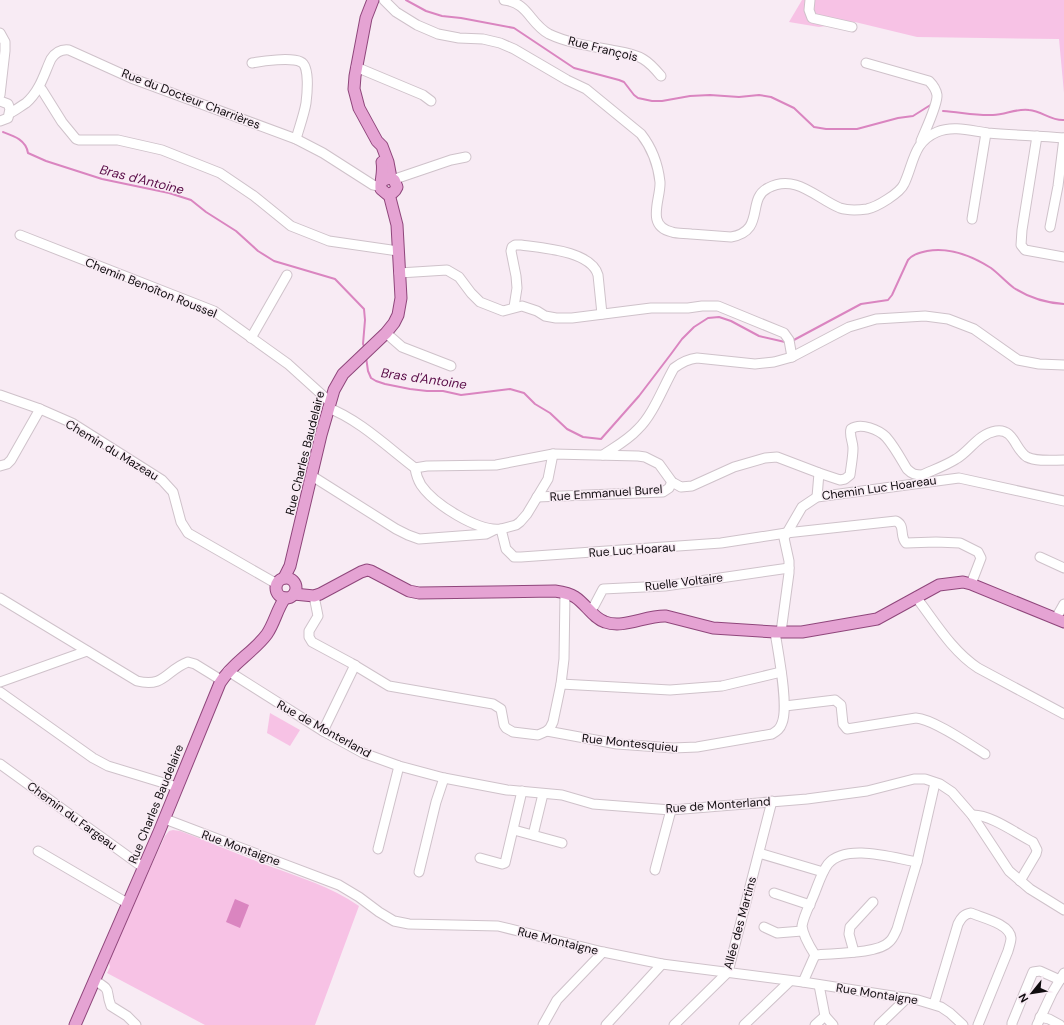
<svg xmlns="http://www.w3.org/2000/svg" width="1064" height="1025" font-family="'DM Sans',sans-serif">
<rect width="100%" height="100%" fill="#f8ebf4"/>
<g fill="#f7c2e5">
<path d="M802 0H1064V93L1059 39 917 37 855 22 819 27 789 22Z"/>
<path d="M270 713 300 730 290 746 267 733Z"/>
<path d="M173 830 180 831C210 842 239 855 269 866 301 878 330 886 359 906L315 1025H205L107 973 110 967 108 959 165 836 169 831Z"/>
</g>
<path fill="#da85c0" d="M235 899 249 905 240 928 226 922Z"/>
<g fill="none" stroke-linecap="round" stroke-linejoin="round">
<g stroke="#da85c0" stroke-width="2">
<path d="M406 0 426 11 442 16 461 18 514 28 574 68 619 80 624 82 634 95 638 98 652 101H662L690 96 710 95 739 97 759 95 771 97 794 108 814 127 826 129H857L898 118 913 116 932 104"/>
<path d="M943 111C960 112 976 116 993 115 1005 115 1017 108 1029 110 1042 111 1051 121 1064 120"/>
<path d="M3 132C14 136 26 140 28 153L46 161 102 179 169 193 191 200 206 212 236 231 258 251 274 261 335 279 364 309 365 320 363 344 365 349"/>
<path d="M792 341 861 304 888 300 892 295 908 260C913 254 919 253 927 251 949 247 972 256 991 268 999 274 1006 282 1014 288 1028 297 1047 303 1064 304"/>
<path d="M366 357 368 371 371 378 376 381 385 384 410 389 427 391H443L461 395 510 389 524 393 535 404 550 413 567 429 583 437 601 439 639 396 671 354 682 339 694 327 708 318 719 317 731 321 759 336 785 342"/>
</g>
<defs>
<g id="minor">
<path d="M384 0 396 12 417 25 438 34 459 38 483 39 500 43 514 49 567 80 586 89 641 134C652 148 658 164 660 182 661 199 645 226 672 232 678 234 685 233 691 234 704 235 718 236 731 237 766 231 746 199 768 188 796 173 817 199 840 208 849 211 859 210 867 209 877 207 900 193 904 184 914 163 913 142 937 132 953 125 972 131 988 133 1013 135 1039 136 1064 138"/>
<path d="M504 0C529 3 529 23 549 34 568 43 590 46 611 50 622 52 633 53 643 59 650 63 656 70 661 76"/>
<path d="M810 0 809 10 812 18 852 27"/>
<path d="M0 33 5 42V51L0 95"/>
<path d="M252 63C263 61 291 57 301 62 310 66 307 95 306 103 304 115 299 128 296 139"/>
<path d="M866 63 929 81C933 85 936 89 937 95 938 104 925 131 921 141"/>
<path d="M356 67 423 95 431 101"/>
<path d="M39 87 42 90 62 122 76 139 79 140H118L162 150 220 173 254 196 291 226 329 241 398 251"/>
<path d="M0 101 8 104 10 109 8 118 0 121"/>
<path d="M10 113C16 110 21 106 26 103 40 91 44 74 51 59 55 53 61 49 69 50L131 78 296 139 323 153 373 185 381 187"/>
<path d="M1037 136 1022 230 1021 245 1025 250 1064 257"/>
<path d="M394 180 398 178 451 160 466 157"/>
<path d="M972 219 986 133"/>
<path d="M1050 227 1058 186 1064 138"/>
<path d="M20 235 214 311 288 364 330 402"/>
<path d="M399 273 447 270 459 277 471 293 480 302 503 311 522 306 537 311 545 316 556 318H572L651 308H688L702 306H718L784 333 789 340 792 357"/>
<path d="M514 307 517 288 516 276 511 251 512 247 515 245H521C543 248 591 251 598 275L602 314"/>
<path d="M386 333 402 347 451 366"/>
<path d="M251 338 287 275"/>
<path d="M0 395 40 409 72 423 162 480 173 492 181 522 188 533 277 584"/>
<path d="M328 408C357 418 390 449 415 468L427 466 496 465 553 454 638 456 645 457 659 464 672 482 681 487 692 486 734 467 765 458 777 457 819 473 840 480 845 479 850 475C851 466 853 457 853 448 853 442 849 435 851 429 861 422 879 430 886 437 894 446 901 459 907 469 912 474 915 475 922 475 933 470 945 466 956 459 969 452 978 434 996 431 1014 428 1015 450 1027 457 1037 462 1053 460 1064 460"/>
<path d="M603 455C615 447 628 440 638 429 653 415 663 387 674 368 682 362 688 359 697 358L755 364 774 362 792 357 849 327 876 319 925 316 948 319 974 329 1018 360 1039 364 1064 365"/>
<path d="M0 466 7 464 11 460 40 409"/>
<path d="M415 468C416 474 418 480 421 485 434 504 478 532 501 529L506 549 514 557H521L721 543 786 533 896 521C906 526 899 536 906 543L936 542 960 543 978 552 981 558 971 584"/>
<path d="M312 476 396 529 408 535 419 539 486 534 494 530"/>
<path d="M537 497 663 492 669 488 672 482"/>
<path d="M817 497 819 473"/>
<path d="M501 529 516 525 520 522 527 514 548 479 553 454"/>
<path d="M1040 557 1064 568"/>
<path d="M314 596 318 616 309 631V637L312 642 351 663 389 686 493 704 501 709 504 725 506 728 513 732 538 735 547 731 550 728 553 722 561 684 564 659 565 593"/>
<path d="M916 597C935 622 952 651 978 668L1064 714"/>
<path d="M0 598 137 681C165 688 166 670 188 662L195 664 221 680"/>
<path d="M589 610 594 606 603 589 665 586 789 568"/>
<path d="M1056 618 1064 604"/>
<path d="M781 632 789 573V561L784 538 802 507 817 497 959 478 1064 501"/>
<path d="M228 671 323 731 363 753 399 766 444 778 507 790 562 795 593 804 671 810 807 799 867 791 914 779H925L940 784 952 792 972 815 1009 871 1030 889 1064 910"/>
<path d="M0 682 87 651"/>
<path d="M561 684 670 690 722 686 781 672"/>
<path d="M0 692 93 758 108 766 177 787"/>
<path d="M785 706 835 700 841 705 843 724 847 729 916 718C933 719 969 744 985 754"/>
<path d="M323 731 355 665"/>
<path d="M547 731 617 744 673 748 697 747 772 734C777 731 780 729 782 723 789 706 778 652 775 632"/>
<path d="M0 764 144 868"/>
<path d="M972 815C990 814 1017 834 1033 842L1037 850 1036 854 1020 881"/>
<path d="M165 819 339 885 359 897 379 912 394 921 409 924 498 926 603 952 662 964 803 982 918 1000 941 1007 950 1013 963 1025"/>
<path d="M514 830 562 843"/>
<path d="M533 835 543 794"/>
<path d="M378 849 399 766"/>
<path d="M38 851 127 903"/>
<path d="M759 853 823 872"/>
<path d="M480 858 502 864 505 863 522 791"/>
<path d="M655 870 671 810"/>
<path d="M419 872 436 802 444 778"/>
<path d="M774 893 810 905"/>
<path d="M764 927 777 933 802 931"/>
<path d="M854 952 849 934 850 927 873 902"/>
<path d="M815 955C833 953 878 954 889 942 893 939 895 933 897 929L917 862 935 783"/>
<path d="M815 955C810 947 803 936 802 926 804 914 811 903 815 892 819 882 822 872 828 864 846 843 893 858 917 862"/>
<path d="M94 980C114 992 104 988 111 1006L127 1016 136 1025"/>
<path d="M803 982 815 955"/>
<path d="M934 1004 958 924C961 918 964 914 971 913 983 918 1010 924 1011 938 1011 942 1009 947 1008 951L978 1025"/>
<path d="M825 1016 833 1025"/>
<path d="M1040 1017 1049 1019 1060 1025"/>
<path d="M543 1025 557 1000 603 952"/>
<path d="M606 1025 662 964"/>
<path d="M674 1025 728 972 772 801"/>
<path d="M744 1025 790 981"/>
<path d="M815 1025 825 1016 819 985"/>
<path d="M879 1025 907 998"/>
<path d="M1012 1025V1023L1033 972 1040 971 1060 980"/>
<path d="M1037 1025 1052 993 1064 973"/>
</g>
<g id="major">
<path d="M373 0 366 18 355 76 354 89 359 108 377 141 382 146 388 162 391 178"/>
<path d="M382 162C384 172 380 181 381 189L387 194C392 194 395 192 397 187L394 180 389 178 382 181"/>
<path d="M284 578 290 566 321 435 334 390 343 374 386 333 394 323 398 315 401 298 397 225 389 194"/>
<circle cx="286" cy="588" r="10"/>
<path d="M294 594 314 596 320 594 361 572 367 570 371 571 409 591 419 593 555 591C562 592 569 593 575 597 586 604 593 618 605 622 624 629 646 615 666 616L713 628 775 632H802L877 619 939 585 963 582 971 584 1064 622"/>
<path d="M75 1025 159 832 220 683C232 663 254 652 267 634 275 622 277 609 285 598"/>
</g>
</defs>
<use href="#minor" stroke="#cfc2ca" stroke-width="11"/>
<use href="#major" stroke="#8f467b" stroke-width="13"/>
<use href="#minor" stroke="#fff" stroke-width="9"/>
<use href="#major" stroke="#e5a3d3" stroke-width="11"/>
</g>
<g text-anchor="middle" stroke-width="3" stroke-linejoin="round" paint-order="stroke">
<g font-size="12" fill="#100c0f" stroke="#f8ebf4">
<text transform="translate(603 49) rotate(14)" y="4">Rue François</text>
<text transform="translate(191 99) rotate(21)" y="4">Rue du Docteur Charrières</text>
<text transform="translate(151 288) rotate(22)" y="4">Chemin Benoîton Roussel</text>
<text transform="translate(112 450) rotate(31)" y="4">Chemin du Mazeau</text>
<text transform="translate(305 453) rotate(-76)" y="4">Rue Charles Baudelaire</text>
<text transform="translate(879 488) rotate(-8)" y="4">Chemin Luc Hoareau</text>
<text transform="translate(606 493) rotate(-4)" y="4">Rue Emmanuel Burel</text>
<text transform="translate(632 550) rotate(-4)" y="4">Rue Luc Hoarau</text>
<text transform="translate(684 582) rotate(-7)" y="4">Ruelle Voltaire</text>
<text transform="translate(324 729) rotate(29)" y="4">Rue de Monterland</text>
<text transform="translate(630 743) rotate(6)" y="4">Rue Montesquieu</text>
<text transform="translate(156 804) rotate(-68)" y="4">Rue Charles Baudelaire</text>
<text transform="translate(718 805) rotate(-4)" y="4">Rue de Monterland</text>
<text transform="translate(72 816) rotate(36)" y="4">Chemin du Fargeau</text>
<text transform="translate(241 848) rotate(20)" y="4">Rue Montaigne</text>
<text transform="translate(740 923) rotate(-75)" y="4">Allée des Martins</text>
<text transform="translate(558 941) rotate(14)" y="4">Rue Montaigne</text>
<text transform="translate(877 994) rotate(9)" y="4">Rue Montaigne</text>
</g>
<g font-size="13" font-style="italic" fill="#5a0d48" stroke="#f8ebf4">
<text transform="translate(142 179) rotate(14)" y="5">Bras d'Antoine</text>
<text transform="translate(424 378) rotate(8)" y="5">Bras d'Antoine</text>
</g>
</g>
<g transform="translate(1032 993) rotate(240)" stroke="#f8ebf4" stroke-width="3" paint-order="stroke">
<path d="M0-3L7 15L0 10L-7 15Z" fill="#100c0f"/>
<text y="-6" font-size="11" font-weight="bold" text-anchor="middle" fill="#100c0f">N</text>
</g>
</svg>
